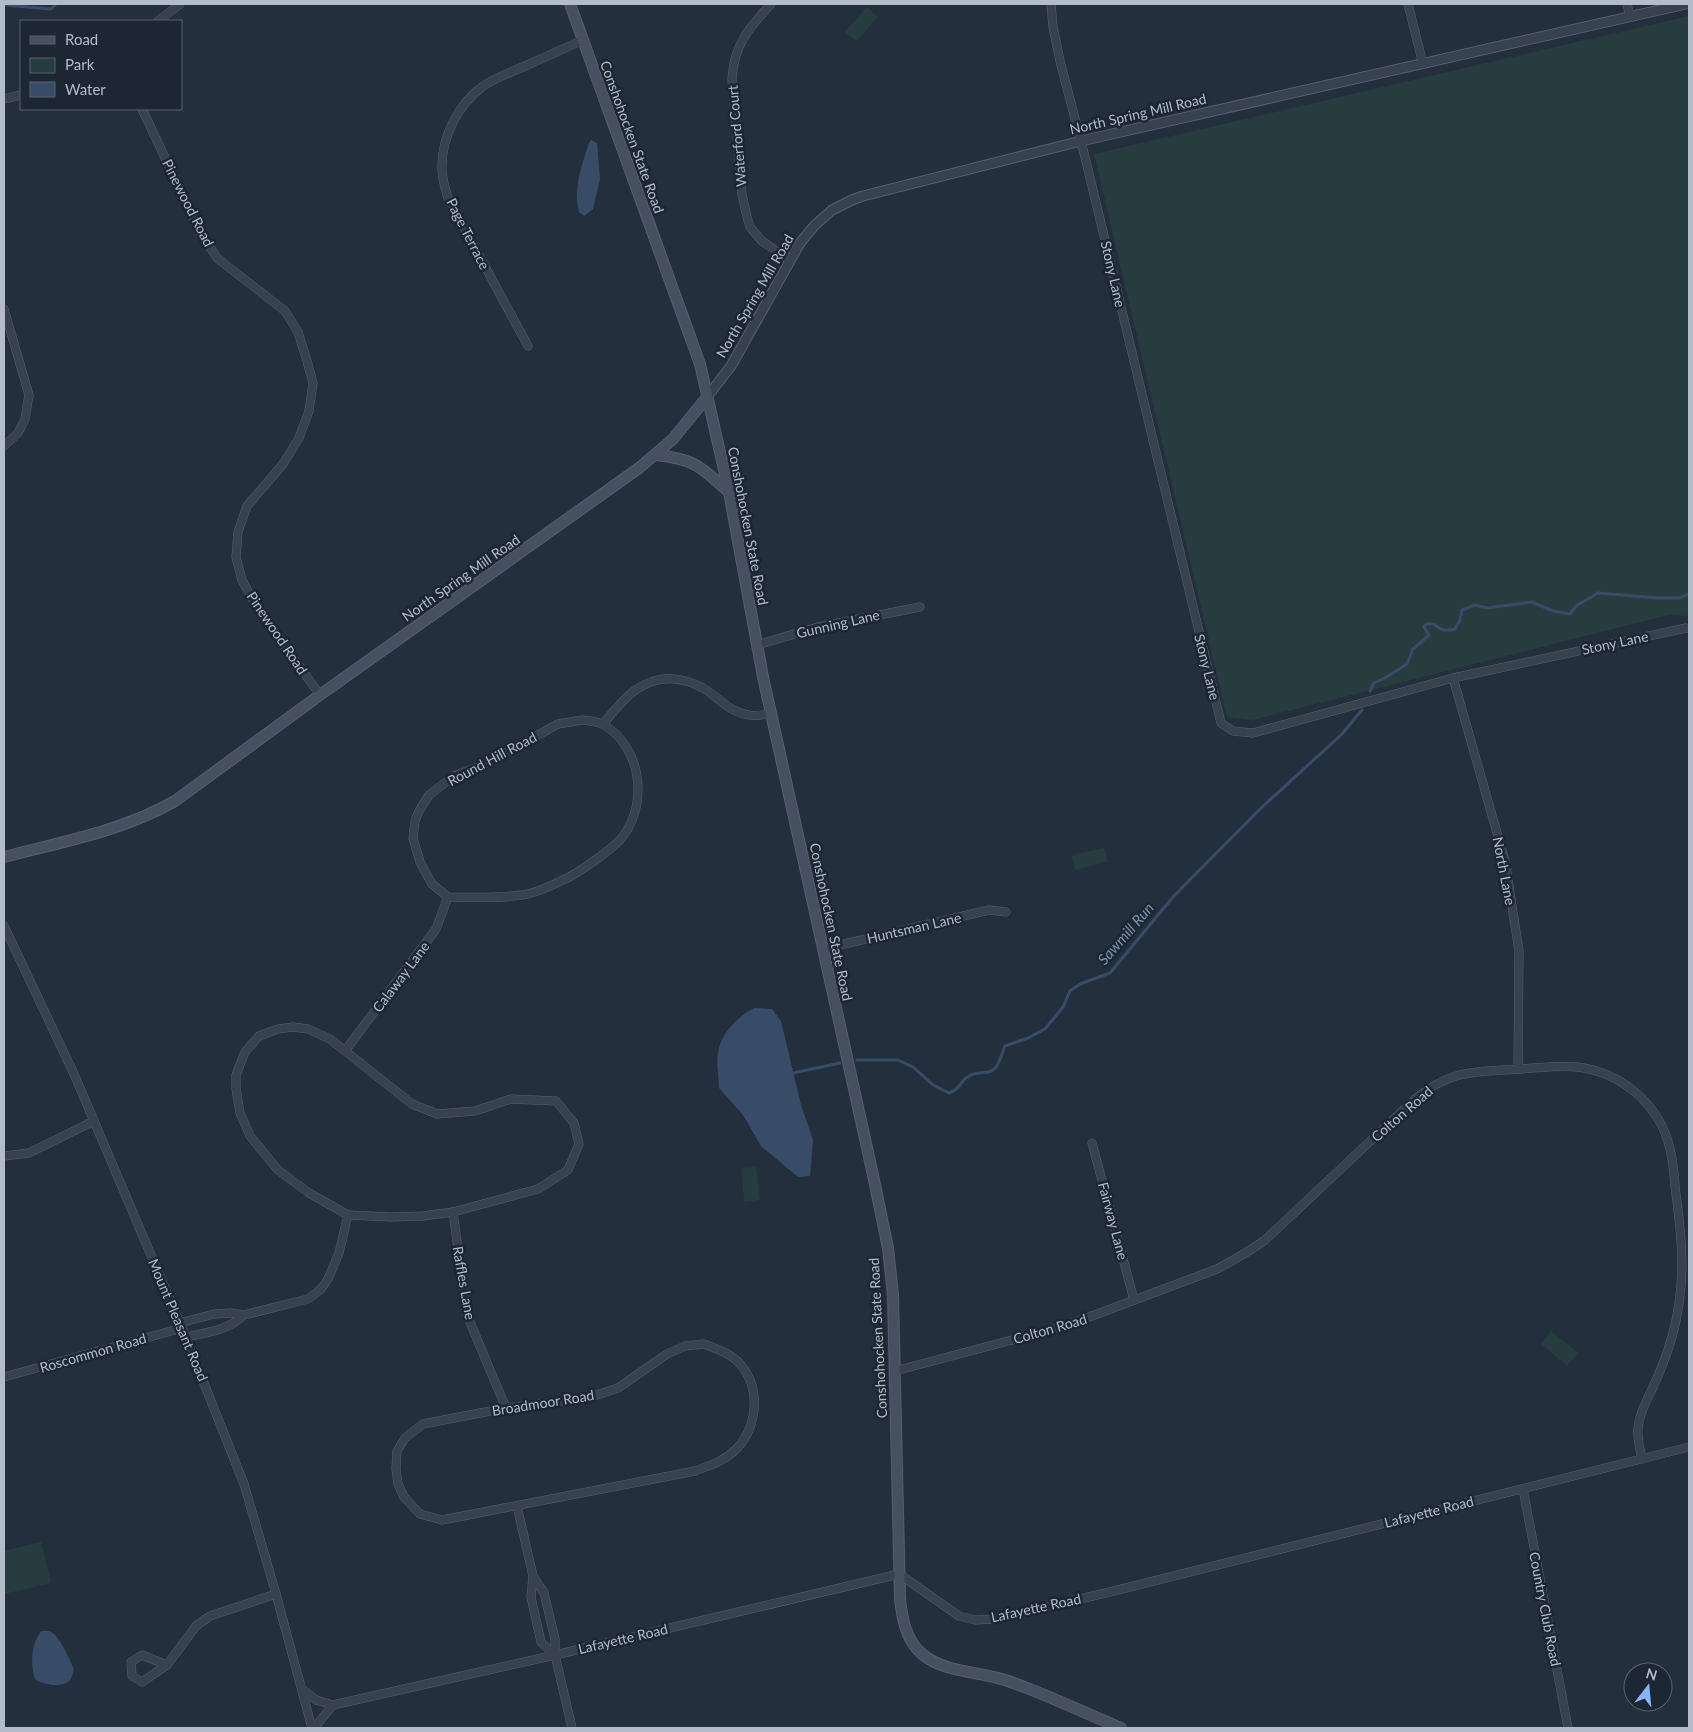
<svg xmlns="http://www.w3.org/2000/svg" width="1693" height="1732" font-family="Lato,sans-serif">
<rect width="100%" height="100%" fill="#242f3e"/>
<g fill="#263c3f">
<path d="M867 7 878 17 856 41 845 32Z"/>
<path d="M1689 16V616L1669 615 1252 720 1227 717 1094 154Z"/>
<path d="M1104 848 1108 862 1075 870 1071 855Z"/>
<path d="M756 1167 760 1200 744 1202 741 1168Z"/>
<path d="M1551 1331 1578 1353 1567 1366 1541 1344Z"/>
<path d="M41 1542 51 1583 4 1594V1551Z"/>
</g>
<g fill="#394c67">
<path d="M591 140 597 143 600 179 593 209 584 216 579 212C573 188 582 165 589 143Z"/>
<path d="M754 1008 772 1009 781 1021 801 1105 813 1140 810 1176 798 1177 761 1146 743 1115 719 1088C719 1077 716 1064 718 1053 721 1032 738 1017 754 1008Z"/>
<path d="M41 1631C41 1631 48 1631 49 1631 59 1633 70 1661 74 1669 73 1673 72 1678 69 1681 62 1688 42 1685 35 1679 30 1663 31 1645 41 1631Z"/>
</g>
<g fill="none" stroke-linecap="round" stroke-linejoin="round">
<g stroke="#394c67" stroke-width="3">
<path d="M4 5 51 9 56 4"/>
<path d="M1370 691 1374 683 1385 678 1407 664 1413 649 1429 635 1424 627 1426 624H1434C1441 630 1446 632 1455 629L1460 620 1462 610 1475 605 1487 608 1532 602 1553 611 1570 614 1576 606 1598 593 1659 598H1679L1689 594"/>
<path d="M857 1060H898L913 1067 933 1085 949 1093C963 1088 960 1080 969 1076 976 1072 982 1073 989 1072 999 1069 1001 1055 1005 1046L1028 1038 1045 1029 1063 1007 1070 991 1080 984 1110 973 1173 897 1260 809 1341 735 1362 710"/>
<path d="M793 1073 840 1063"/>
</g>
<defs>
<g id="minor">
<path d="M771 4C749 28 734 44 732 79L742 194 747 217 750 227 762 241 789 260"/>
<path d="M1051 4 1053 27 1060 61 1085 157 1221 723 1233 731 1253 733 1453 678 1686 628 1689 629"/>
<path d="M1408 4 1423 64"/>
<path d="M1627 4 1630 16"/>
<path d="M158 21 180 4"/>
<path d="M4 99 21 95"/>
<path d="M142 109 201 234 217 258 285 311 298 332 307 361 313 383 309 411 299 438 283 464 247 506 238 532 236 557 242 580 255 604 320 695"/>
<path d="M4 309 29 395 25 419 18 433 4 446"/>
<path d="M528 346 448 198C445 188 442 179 442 168 441 139 458 104 482 87 494 78 509 73 523 67 543 58 563 49 583 40"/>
<path d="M757 645 818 627 920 607"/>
<path d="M1453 678 1505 861 1519 951 1518 1069"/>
<path d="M582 720C589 721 598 721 604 725 641 747 648 801 624 835 616 847 577 874 563 880 553 885 539 891 528 894 502 899 474 897 448 897L432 884 420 862 413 838 415 821 419 811 429 795 454 776 483 765 558 724Z"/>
<path d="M603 724C622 701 641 676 674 679 684 680 694 683 703 688 718 697 730 713 749 715 756 717 764 714 771 714"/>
<path d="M4 926 74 1074 182 1328 244 1484 276 1594 312 1728"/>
<path d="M823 949 989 910 1006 912"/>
<path d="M293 1027 308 1029 330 1039 412 1104 437 1114 475 1111 511 1099 556 1101 574 1123 579 1144 568 1170 538 1189 453 1212 423 1216 391 1217 348 1215 309 1193 278 1170 250 1136 240 1113 236 1089V1075L245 1052 259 1036 278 1029Z"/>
<path d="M345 1051 436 929 448 897"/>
<path d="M1092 1143 1134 1300"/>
<path d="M4 1156 29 1153 94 1121"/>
<path d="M453 1212 467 1315 506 1408"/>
<path d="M180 1323 214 1314 231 1313 244 1315 308 1299 321 1289 328 1279 339 1253 348 1215"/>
<path d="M186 1337C208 1332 227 1331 244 1315"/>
<path d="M704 1344C717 1349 732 1354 741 1365 762 1390 757 1431 733 1452 722 1462 708 1466 695 1471L442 1520 420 1514 404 1497 398 1484 396 1469 397 1451 405 1438 423 1424 506 1408 588 1398 618 1388 667 1354 685 1346Z"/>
<path d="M895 1371 1057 1328 1084 1319 1217 1269C1234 1260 1250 1251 1265 1240L1414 1100C1451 1069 1474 1072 1520 1069 1539 1068 1558 1065 1577 1067 1622 1072 1660 1105 1670 1149 1674 1164 1674 1180 1676 1194 1683 1246 1686 1286 1672 1337 1667 1354 1661 1370 1653 1387 1647 1400 1639 1414 1638 1429 1637 1439 1640 1449 1642 1459"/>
<path d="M4 1377 182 1328"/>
<path d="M1523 1489 1568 1728"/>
<path d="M517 1506 533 1576 531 1597 541 1642 555 1655"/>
<path d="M533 1576 544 1593 555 1639V1655L572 1728"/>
<path d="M167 1665 142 1655 131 1662 132 1676 142 1682 167 1665 196 1626 210 1616 276 1594"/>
<path d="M302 1689 316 1700 333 1705 555 1655 899 1574 959 1616 975 1620 995 1619 1114 1591 1689 1447"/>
<path d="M314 1728 333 1705"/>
</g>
<path id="tertiary" d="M707 397 731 366 800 243 814 226 832 210 852 200 863 196 1081 141 1686 4"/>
<g id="secondary">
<path d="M570 4 700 364 729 492 763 677 873 1175 888 1248 893 1295 900 1598C902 1619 906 1640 922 1654 945 1673 977 1671 1005 1680 1044 1693 1082 1712 1121 1728"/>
<path d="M656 455C695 459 701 467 729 492"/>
<path d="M4 857C61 842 123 831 175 801L320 695 639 468 673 439 707 397"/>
</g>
</defs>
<use href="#minor" stroke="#565f6c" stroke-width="9"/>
<use href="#tertiary" stroke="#565f6c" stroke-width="11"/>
<use href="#secondary" stroke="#565f6c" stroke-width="12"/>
<use href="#minor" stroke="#38414e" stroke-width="8"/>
<use href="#tertiary" stroke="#38414e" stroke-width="9"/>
<use href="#secondary" stroke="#465061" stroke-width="10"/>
</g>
<g text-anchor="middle" stroke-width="5" stroke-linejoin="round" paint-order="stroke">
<g font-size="14" fill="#b4bcc9" stroke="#1d2633">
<text transform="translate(1138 114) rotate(-13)" y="5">North Spring Mill Road</text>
<text transform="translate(737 136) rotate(-95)" y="5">Waterford Court</text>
<text transform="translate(632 137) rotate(70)" y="5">Conshohocken State Road</text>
<text transform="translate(188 203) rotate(63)" y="5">Pinewood Road</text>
<text transform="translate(468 234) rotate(63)" y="5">Page Terrace</text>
<text transform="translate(1113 274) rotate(77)" y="5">Stony Lane</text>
<text transform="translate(755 296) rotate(-60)" y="5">North Spring Mill Road</text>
<text transform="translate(748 526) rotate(79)" y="5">Conshohocken State Road</text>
<text transform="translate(461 578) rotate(-35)" y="5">North Spring Mill Road</text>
<text transform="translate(838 624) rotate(-13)" y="5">Gunning Lane</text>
<text transform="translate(277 633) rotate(56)" y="5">Pinewood Road</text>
<text transform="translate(1615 643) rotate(-12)" y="5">Stony Lane</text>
<text transform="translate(1207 667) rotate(76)" y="5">Stony Lane</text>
<text transform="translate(492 759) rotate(-28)" y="5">Round Hill Road</text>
<text transform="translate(1504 871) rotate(79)" y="5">North Lane</text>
<text transform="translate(831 922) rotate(78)" y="5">Conshohocken State Road</text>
<text transform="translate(914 928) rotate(-13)" y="5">Huntsman Lane</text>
<text transform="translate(401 977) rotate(-53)" y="5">Calaway Lane</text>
<text transform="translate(1402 1114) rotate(-41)" y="5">Colton Road</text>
<text transform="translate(1113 1221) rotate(75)" y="5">Fairway Lane</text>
<text transform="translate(464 1283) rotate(80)" y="5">Raffles Lane</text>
<text transform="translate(178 1320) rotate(67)" y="5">Mount Pleasant Road</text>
<text transform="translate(1050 1329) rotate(-16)" y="5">Colton Road</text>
<text transform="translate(878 1338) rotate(-93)" y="5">Conshohocken State Road</text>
<text transform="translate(93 1353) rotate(-16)" y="5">Roscommon Road</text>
<text transform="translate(543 1403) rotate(-9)" y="5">Broadmoor Road</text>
<text transform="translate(1429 1512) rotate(-14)" y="5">Lafayette Road</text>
<text transform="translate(1036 1608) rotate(-12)" y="5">Lafayette Road</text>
<text transform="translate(1545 1609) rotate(79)" y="5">Country Club Road</text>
<text transform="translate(623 1639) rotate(-13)" y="5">Lafayette Road</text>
</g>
<g font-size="15" font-style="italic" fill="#7c92b1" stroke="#1d2633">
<text transform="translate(1126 934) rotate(-49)" y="5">Sawmill Run</text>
</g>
</g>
<rect width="1693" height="1732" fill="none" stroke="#b4bcc9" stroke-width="10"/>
<rect x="20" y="20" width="162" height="90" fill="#1d2633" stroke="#59626f"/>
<rect x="30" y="36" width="25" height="8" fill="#465061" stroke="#59626f"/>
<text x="65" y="45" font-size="15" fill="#b4bcc9">Road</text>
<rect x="30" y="58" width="25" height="15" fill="#263c3f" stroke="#59626f"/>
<text x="65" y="70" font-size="15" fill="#b4bcc9">Park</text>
<rect x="30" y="82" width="25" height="15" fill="#394c67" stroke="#59626f"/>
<text x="65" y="95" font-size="15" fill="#b4bcc9">Water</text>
<g transform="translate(1648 1687) rotate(16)"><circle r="24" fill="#1d2633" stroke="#59626f"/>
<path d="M0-4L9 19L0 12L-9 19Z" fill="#8ab4f8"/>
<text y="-8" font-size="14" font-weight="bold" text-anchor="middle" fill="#b4bcc9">N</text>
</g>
</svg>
